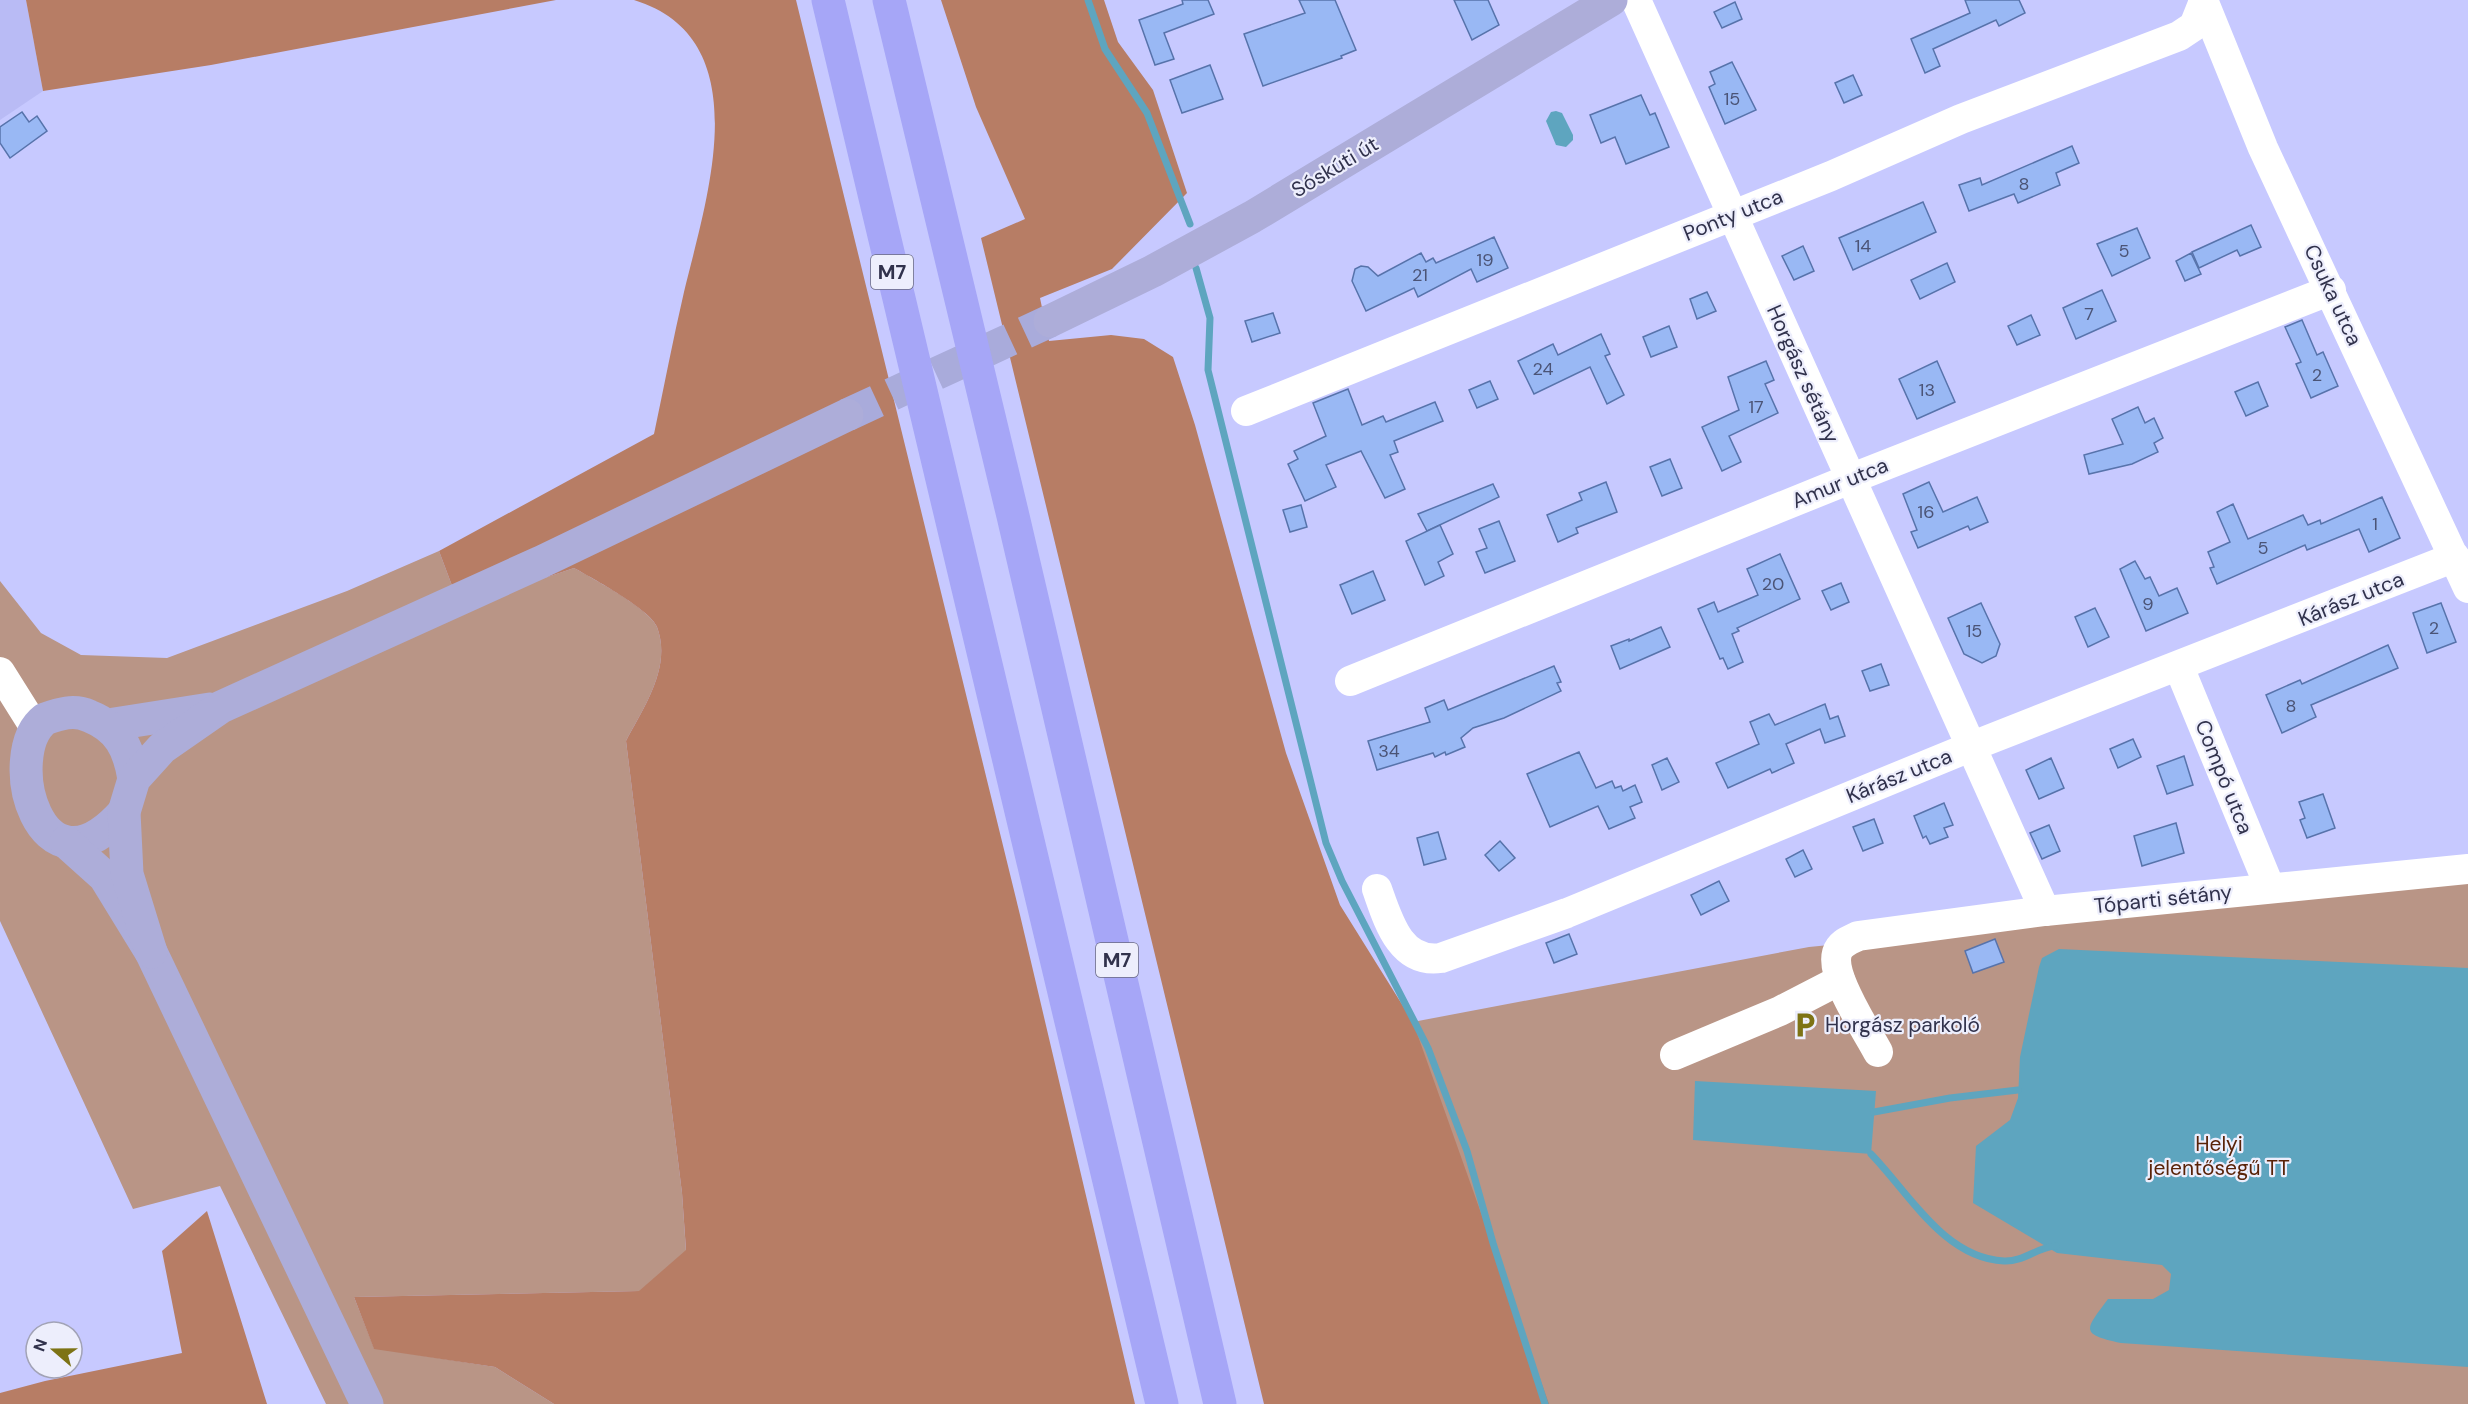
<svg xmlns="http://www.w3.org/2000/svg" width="2468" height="1404" font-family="'DM Sans',sans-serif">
<rect width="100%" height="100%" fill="#c7c9ff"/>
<path fill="#b9bbf5" d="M0 0H26L43 91 0 120Z"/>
<g fill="#b99586">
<path d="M439 551 460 607 574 568C592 578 650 609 657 627 672 667 644 707 626 741L682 1193 686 1251 640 1291 354 1297 374 1348 495 1367 554 1404H326L220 1186 133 1209 0 921V581L41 633 81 655 167 658 347 591Z"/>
<path d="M2468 882V1404H1448L1381 1028 1809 947Z"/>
</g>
<g fill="#b77d65">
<path d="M26 0H556L211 65 43 91Z"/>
<path d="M634 0H796L1020 915 1135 1404H554L495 1367 374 1349 354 1297 639 1291 686 1250 682 1193 626 741C644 707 672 667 657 627 651 610 592 578 574 568L460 607 439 551 654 434C664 387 673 339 684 292 706 200 761 39 634 0Z"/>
<path d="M941 0H1104L1118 42 1153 90 1187 193 1112 269 1040 298 1049 341 1111 335 1144 339 1173 357 1195 425 1286 753 1340 905 1413 1022 1549 1404H1264L981 238 1025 219 976 107Z"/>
<path d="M207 1211 267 1404H0V1393L45 1381 182 1353 162 1251Z"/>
</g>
<g fill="#5ea5bf">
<path d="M1556 111 1562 113 1573 135V140L1566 147 1556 145 1546 121 1551 112Z"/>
<path d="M2059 949 2468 968V1367L2121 1343C2079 1334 2085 1330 2108 1299H2153L2169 1290 2171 1274 2162 1265 2057 1253 1973 1203 1976 1146 2010 1120 2018 1098 2020 1057 2039 967 2042 958Z"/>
<path d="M1695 1081 1876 1091 1871 1154 1693 1140Z"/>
</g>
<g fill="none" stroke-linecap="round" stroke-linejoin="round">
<g stroke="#5ea5bf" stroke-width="7">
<path d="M1088 0 1105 49 1147 113 1190 224"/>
<path d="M1196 268 1210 318 1208 370 1326 843 1342 881 1428 1048 1467 1151 1493 1243 1545 1404"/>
<path d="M1874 1112 1950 1098 2018 1090"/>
<path d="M1871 1154C1909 1193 1944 1258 2004 1261 2024 1262 2037 1247 2056 1246"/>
</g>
</g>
<g fill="#99b8f4" stroke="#5773ab" stroke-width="1.5">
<path d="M1182 0H1208L1214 14 1164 33 1174 59 1155 65 1139 20 1183 4Z"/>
<path d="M1299 0H1335L1356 50 1341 56 1342 58 1263 86 1244 34 1305 13Z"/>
<path d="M1454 0H1488L1499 25 1472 40Z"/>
<path d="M1965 0H2019L2025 13 1999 26 1996 20 1933 49 1940 66 1925 73 1911 39 1970 13Z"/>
<path d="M1735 2 1742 19 1722 28 1714 12Z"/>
<path d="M1732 62 1756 110 1725 124 1709 87 1715 84 1710 72Z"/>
<path d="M1210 65 1223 99 1182 113 1170 80Z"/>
<path d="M1853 75 1862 95 1844 103 1835 83Z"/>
<path d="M1641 95 1650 115 1655 113 1669 147 1626 164 1615 137 1601 143 1590 115Z"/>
<path d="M22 112 29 122 37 116 47 131 10 158 0 143V127Z"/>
<path d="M2072 146 2079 163 2056 173 2060 185 2018 203 2014 194 1969 211 1959 185 1980 178 1982 185Z"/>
<path d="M1923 202 1936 232 1853 270 1839 238Z"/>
<path d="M2251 225 2261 247 2240 256 2237 250 2199 268 2192 252Z"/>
<path d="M2137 228 2150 258 2112 276 2097 244Z"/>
<path d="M1494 237 1508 268 1477 282 1471 269 1418 297 1414 288 1366 311 1352 281 1355 269 1361 266 1368 267 1378 276 1421 253 1426 262 1433 258 1436 263Z"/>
<path d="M1803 246 1814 271 1794 280 1782 256Z"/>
<path d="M2191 253 2201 274 2185 281 2176 261Z"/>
<path d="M1947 263 1955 282 1920 299 1911 280Z"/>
<path d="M2102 290 2116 321 2076 339 2063 308Z"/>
<path d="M1707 292 1716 311 1697 319 1690 299Z"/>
<path d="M1273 313 1280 333 1252 342 1245 321Z"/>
<path d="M2031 315 2040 335 2017 345 2008 326Z"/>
<path d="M2302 320 2317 355 2323 352 2338 386 2311 398 2296 364 2301 362 2285 327Z"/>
<path d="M1669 326 1677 347 1651 357 1643 337Z"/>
<path d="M1601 334 1610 354 1605 356 1624 395 1607 404 1590 367 1534 394 1518 361 1553 344 1558 355Z"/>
<path d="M1766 361 1774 380 1765 384 1778 413 1729 436 1741 462 1722 471 1702 427 1739 410 1728 377Z"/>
<path d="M1937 361 1955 402 1917 419 1899 379Z"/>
<path d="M1490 381 1498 399 1477 408 1469 390Z"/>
<path d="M2258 382 2268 406 2246 416 2235 392Z"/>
<path d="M1348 389 1362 425 1383 416 1386 422 1435 402 1443 421 1394 441 1398 452 1390 455 1405 489 1385 498 1361 451 1326 465 1336 487 1305 501 1288 464 1298 459 1294 451 1326 436 1313 403Z"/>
<path d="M2138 407 2145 423 2154 418 2163 438 2154 443 2158 452 2132 464 2089 474 2084 455 2123 444 2112 419Z"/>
<path d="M1670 459 1682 488 1662 496 1650 467Z"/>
<path d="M1606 482 1617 512 1576 528 1578 533 1558 542 1547 515 1582 500 1579 493Z"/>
<path d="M1929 482 1943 512 1977 497 1988 522 1970 530 1968 526 1918 548 1911 532 1917 530 1903 494Z"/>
<path d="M1493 484 1499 497 1427 531 1418 514Z"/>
<path d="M2382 497 2400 538 2369 552 2359 529 2307 550 2305 545 2217 584 2210 568 2214 567 2208 552 2230 542 2217 512 2233 504 2248 539 2303 515 2308 525 2320 520 2321 524Z"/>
<path d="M1301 505 1307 527 1290 532 1283 510Z"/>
<path d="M1499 521 1515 561 1485 573 1476 552 1487 548 1479 529Z"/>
<path d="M1440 525 1453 554 1438 562 1444 576 1425 585 1406 541Z"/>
<path d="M1780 554 1800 599 1737 628 1739 631 1732 634 1743 662 1728 669 1723 658 1720 659 1698 609 1714 602 1718 612 1758 595 1747 569Z"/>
<path d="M2135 561 2145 579 2150 577 2159 596 2177 588 2188 613 2146 631 2120 569Z"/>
<path d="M1373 571 1385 600 1352 614 1340 585Z"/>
<path d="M1841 583 1849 602 1831 610 1822 591Z"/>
<path d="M1981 603 2000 644 1996 656 1982 663 1964 654 1948 618Z"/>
<path d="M2441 603 2456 642 2427 653 2413 613Z"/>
<path d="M2095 608 2109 637 2088 647 2075 617Z"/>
<path d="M1661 627 1670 647 1620 669 1611 646 1629 639V641Z"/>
<path d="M2388 645 2398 668 2311 705 2316 717 2282 733 2266 695 2300 680 2302 684Z"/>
<path d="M1881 664 1889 685 1870 691 1862 671Z"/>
<path d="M1554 666 1561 682 1557 683 1561 691 1504 718 1473 728 1461 738 1465 747 1446 755 1445 752 1435 757 1433 753 1377 770 1368 741 1430 722 1425 708 1444 700 1448 710Z"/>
<path d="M1825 704 1830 719 1838 716 1845 736 1825 743 1820 729 1786 744 1794 763 1772 773 1770 769 1728 788 1716 763 1759 744 1750 722 1769 714 1775 725Z"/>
<path d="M2133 739 2141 757 2118 768 2110 749Z"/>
<path d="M1579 752 1596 788 1612 781 1615 788 1621 786 1623 791 1635 785 1642 802 1630 807 1635 818 1609 829 1598 806 1550 827 1527 774Z"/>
<path d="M2184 756 2193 785 2167 794 2157 766Z"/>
<path d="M1667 758 1679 782 1662 790 1652 765Z"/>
<path d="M2051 758 2064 788 2039 799 2026 770Z"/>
<path d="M2323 794 2335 828 2307 838 2300 820 2305 818 2299 802Z"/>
<path d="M1944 803 1953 825 1944 828 1948 837 1930 844 1926 836 1923 838 1914 816Z"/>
<path d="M1874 819 1883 843 1863 851 1853 827Z"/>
<path d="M2176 823 2184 853 2142 866 2134 836Z"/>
<path d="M2049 825 2060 851 2042 859 2030 833Z"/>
<path d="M1438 832 1446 859 1424 865 1417 838Z"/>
<path d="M1500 841 1515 858 1499 871 1485 855Z"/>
<path d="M1803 850 1812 869 1795 877 1786 859Z"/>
<path d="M1719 881 1729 901 1701 915 1691 895Z"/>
<path d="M1569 934 1577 954 1554 963 1546 943Z"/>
<path d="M1995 939 2004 962 1973 973 1965 951Z"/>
</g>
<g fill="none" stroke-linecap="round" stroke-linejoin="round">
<path stroke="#a9abdb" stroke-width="33" stroke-dasharray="33 16" stroke-linecap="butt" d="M847 415 1050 321"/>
<g stroke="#fff" stroke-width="30">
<path d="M1636 0 2045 911"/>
<path d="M2203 0 2263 148 2468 588"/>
<path d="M1246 411 1831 176 1961 119 2179 36 2194 26 2204 1"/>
<path d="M2179 667 2270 888"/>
<path d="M0 672 32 723"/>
<path d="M1350 681 1850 479 2331 290"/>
<path d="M1377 889C1388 920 1400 964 1441 958L1567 913 1970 747 2455 557"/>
<path d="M1878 1052C1866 1029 1830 977 1837 953 1840 943 1850 940 1858 936L2045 911 2468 869"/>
<path d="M1675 1055 1780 1011 1840 980"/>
</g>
<g stroke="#adadd9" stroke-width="33">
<path d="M1050 321 1153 271 1252 217 1611 0"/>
<path d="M108 725 210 709"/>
<path d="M124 812C39 907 0 753 45 719 59 714 74 709 89 716 119 728 129 748 134 779"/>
<path d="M66 842 105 877 151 952 367 1404"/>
<path d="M151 952 127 874 124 812 134 779 162 748 221 707 541 562 847 415"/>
</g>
<g stroke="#a6a6f7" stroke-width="33">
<path d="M828 0 1162 1404"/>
<path d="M889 0 1013 516 1220 1404"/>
</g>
</g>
<defs>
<symbol id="parking-bare" viewBox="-9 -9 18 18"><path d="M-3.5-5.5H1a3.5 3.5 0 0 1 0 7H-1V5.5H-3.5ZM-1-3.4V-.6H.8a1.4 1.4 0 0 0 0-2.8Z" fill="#7d7315" stroke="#edeefc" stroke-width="2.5" paint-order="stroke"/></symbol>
</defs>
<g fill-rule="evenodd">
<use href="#parking-bare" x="1786" y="1006" width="38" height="38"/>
</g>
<g text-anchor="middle" stroke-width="4.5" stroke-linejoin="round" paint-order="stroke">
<g font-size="18" fill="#4b5476">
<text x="1732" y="105">15</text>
<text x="2024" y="190">8</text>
<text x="1863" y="252">14</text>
<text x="2124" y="257">5</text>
<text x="1485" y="266">19</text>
<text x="1420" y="281">21</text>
<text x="2089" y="320">7</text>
<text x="1543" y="375">24</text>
<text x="2317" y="381">2</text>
<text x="1927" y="396">13</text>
<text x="1756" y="413">17</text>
<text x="1926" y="518">16</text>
<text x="2375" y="530">1</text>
<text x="2263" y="554">5</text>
<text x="1773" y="590">20</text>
<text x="2148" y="610">9</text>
<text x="2434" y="634">2</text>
<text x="1974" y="637">15</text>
<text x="2291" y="712">8</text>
<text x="1389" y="757">34</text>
</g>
<g fill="#edeefc" stroke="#696a81" stroke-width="1.5">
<rect x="871" y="255" width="42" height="34" rx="4.5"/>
<rect x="1096" y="943" width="42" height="34" rx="4.5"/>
</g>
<g font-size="20" font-weight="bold" fill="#31324c">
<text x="892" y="279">M7</text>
<text x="1117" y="967">M7</text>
</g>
<g font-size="21" fill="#31324c" stroke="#edeefc">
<text transform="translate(1335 167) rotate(-31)" y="7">Sóskúti út</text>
<text transform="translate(1733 215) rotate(-22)" y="7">Ponty utca</text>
<text transform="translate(2333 295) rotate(65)" y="7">Csuka utca</text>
<text transform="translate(1803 374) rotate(66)" y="7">Horgász sétány</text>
<text transform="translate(1840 483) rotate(-22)" y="7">Amur utca</text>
<text transform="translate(2351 599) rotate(-22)" y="7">Kárász utca</text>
<text transform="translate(1899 776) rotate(-22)" y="7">Kárász utca</text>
<text transform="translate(2224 777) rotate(68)" y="7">Compó utca</text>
<text transform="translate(2163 899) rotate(-6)" y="7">Tóparti sétány</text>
</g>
<g font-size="21" fill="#31324c" stroke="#edeefc" text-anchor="start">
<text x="1825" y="1032">Horgász parkoló</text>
</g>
<g font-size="21" fill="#592308" stroke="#edeefc">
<text x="2219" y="1151">Helyi<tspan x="2219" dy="24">jelentőségű TT</tspan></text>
</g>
</g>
<g transform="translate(54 1350) rotate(290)"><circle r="28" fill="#edeefc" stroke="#a2a3b6" stroke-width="1.5"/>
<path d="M0-4.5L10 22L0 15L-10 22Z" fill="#7d7315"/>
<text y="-9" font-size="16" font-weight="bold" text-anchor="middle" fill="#31324c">N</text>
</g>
</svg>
